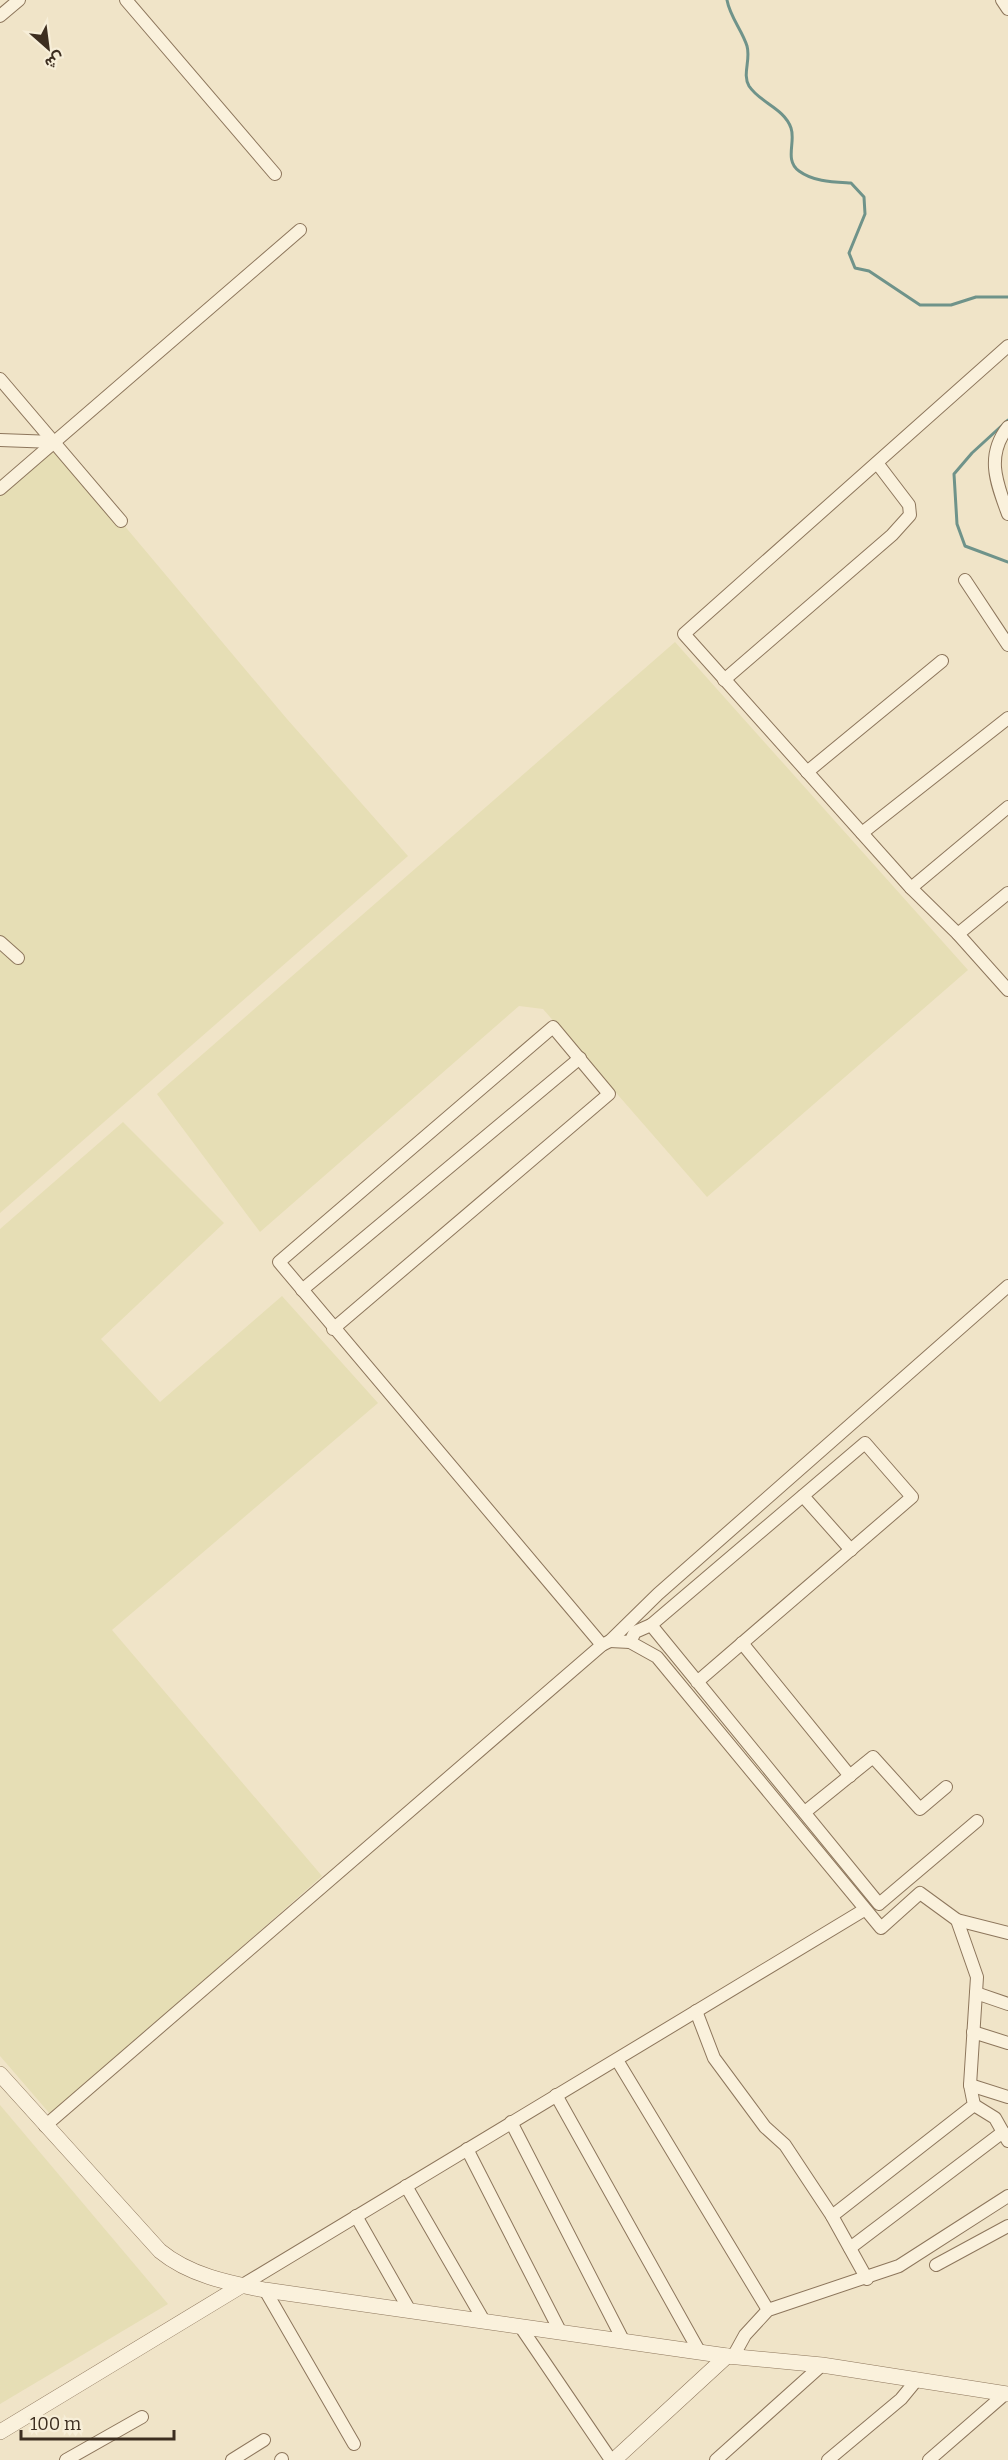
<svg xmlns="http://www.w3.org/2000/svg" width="1008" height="2460" font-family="Bitter,Vazirmatn,serif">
<rect width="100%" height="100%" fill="#f0e4c8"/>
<g fill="#e6deb5">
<path d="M54 442 287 719 408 856 0 1213V489Z"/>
<path d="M675 642 968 970 707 1197 543 1009 519 1006 260 1232 157 1094Z"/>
<path d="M123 1122 224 1223 101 1339 160 1402 282 1296 378 1403 112 1630 322 1876 51 2115 0 2056V1229Z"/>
<path d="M0 2105 168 2304 0 2404Z"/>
</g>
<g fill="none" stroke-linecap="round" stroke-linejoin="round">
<g stroke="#6f938a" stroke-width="3">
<path d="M727 0C730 17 742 30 747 46 751 60 742 74 749 86 760 103 784 108 791 128 796 142 784 160 799 171 814 182 833 182 851 183L864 197 865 214 849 253 855 268 869 271 920 305H951L976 297H1008"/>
<path d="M1008 420 972 453 954 474 957 524 965 546 1008 562"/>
</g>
<defs>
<g id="minor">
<path d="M126 0 275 174"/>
<path d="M1002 0 1008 9"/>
<path d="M0 16 19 0"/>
<path d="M1008 346 684 634 911 888 958 934 1008 990"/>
<path d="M0 379 121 521"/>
<path d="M1008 427C985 456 997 484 1008 514"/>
<path d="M0 440 54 442"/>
<path d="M0 489 300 230"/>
<path d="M965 580 1008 645"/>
<path d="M724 680 892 535 910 515 909 505 877 463"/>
<path d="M807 772 942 661"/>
<path d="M862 833 1008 718"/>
<path d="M911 888 1008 807"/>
<path d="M958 934 1008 893"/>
<path d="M0 942 18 958"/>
<path d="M302 1290 580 1058"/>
<path d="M333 1329 609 1094 553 1027 279 1262 602 1645"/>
<path d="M803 1496 851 1550"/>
<path d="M610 1641 630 1642 657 1657 881 1928 920 1893 957 1920 1008 1933"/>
<path d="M630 1642 635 1632 651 1625"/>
<path d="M742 1643 850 1776"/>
<path d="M697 1682 912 1497 865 1443 651 1625C726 1718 803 1810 879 1904L977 1821"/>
<path d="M805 1812 873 1757 920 1809 946 1787"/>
<path d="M976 1993 1008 2004"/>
<path d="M696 2011 714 2058 765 2127 785 2145 832 2216 867 2279"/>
<path d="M973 2032 1008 2043"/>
<path d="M617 2060 768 2310"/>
<path d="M970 2085 1008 2097"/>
<path d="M556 2095 699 2351"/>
<path d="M974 2105 995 2118 1008 2141"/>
<path d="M511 2122 624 2342"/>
<path d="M45 2126 602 1645 610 1641 658 1594 1008 1286"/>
<path d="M467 2149 561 2333"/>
<path d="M406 2186 484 2321"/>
<path d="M356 2216 410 2311"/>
<path d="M832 2216 974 2105 970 2085 977 1977 957 1920"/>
<path d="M850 2248 1003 2132"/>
<path d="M936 2265 1008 2226"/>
<path d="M241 2286 864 1910"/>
<path d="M265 2290 354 2444"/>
<path d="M520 2326 611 2460"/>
<path d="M734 2355 745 2335 768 2310 899 2266 1008 2196"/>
<path d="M66 2460 142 2417"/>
<path d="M232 2460 264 2440"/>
<path d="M281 2460 282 2459"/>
<path d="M716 2460 822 2365"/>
<path d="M828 2460 901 2399 915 2382"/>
<path d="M929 2460 1005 2394"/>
</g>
<g id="tertiary">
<path d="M0 2074 160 2251C189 2275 228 2283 265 2290L727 2356"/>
<path d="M0 2432 241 2286"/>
<path d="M614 2460 727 2356 822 2365 1008 2394"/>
</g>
</defs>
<use href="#minor" stroke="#8d765c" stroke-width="14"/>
<use href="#tertiary" stroke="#8d765c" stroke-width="16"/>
<use href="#minor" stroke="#faf1dc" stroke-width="12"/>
<use href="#tertiary" stroke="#faf1dc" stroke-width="15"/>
</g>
<g transform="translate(48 48) rotate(152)" stroke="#f7eed8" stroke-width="4.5" paint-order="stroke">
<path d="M0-4.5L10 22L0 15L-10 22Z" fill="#3d2e20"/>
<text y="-9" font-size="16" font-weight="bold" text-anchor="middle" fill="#3d2e20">ش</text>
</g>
<path d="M21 2430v9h153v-9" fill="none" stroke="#3d2e20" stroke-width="3"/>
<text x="30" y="2430" font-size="18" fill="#3d2e20" stroke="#f7eed8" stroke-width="4.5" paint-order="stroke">100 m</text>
</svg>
